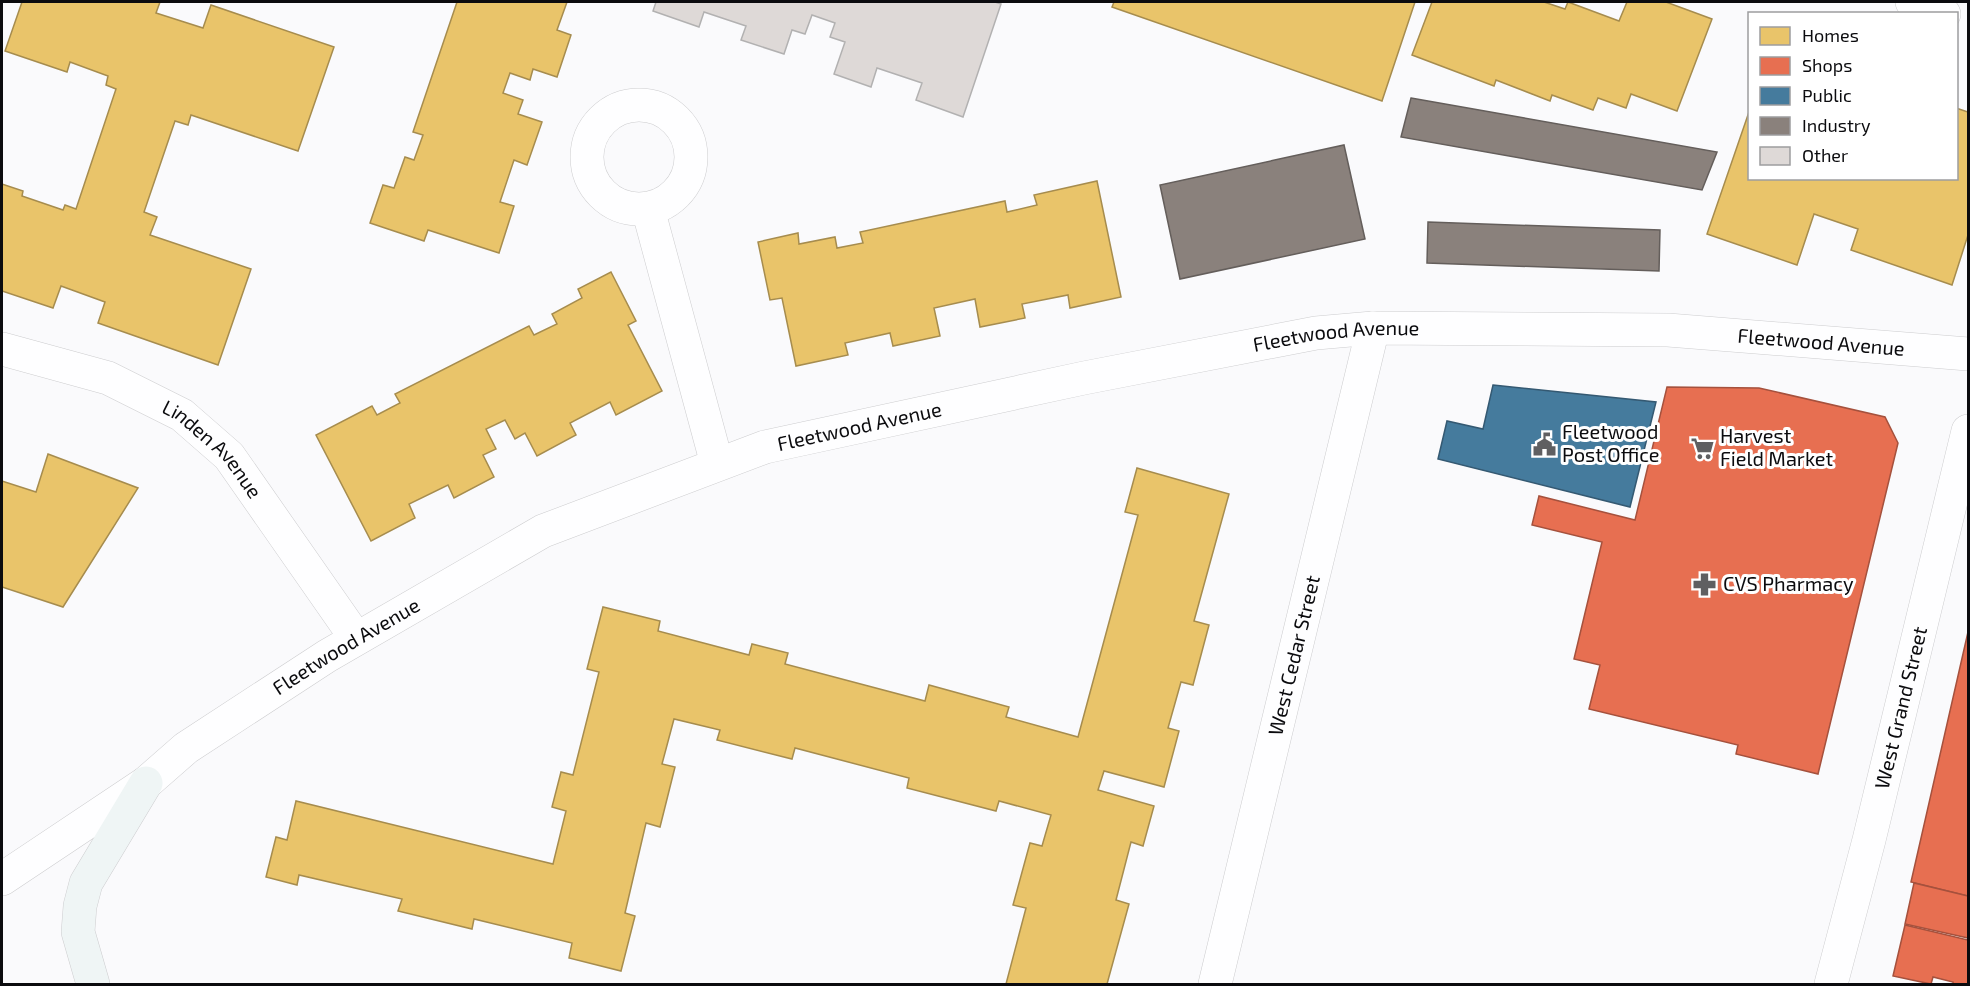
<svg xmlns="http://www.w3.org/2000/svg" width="1970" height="986" font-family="'Exo 2',sans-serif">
<rect width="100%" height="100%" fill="#fafafc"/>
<g fill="#e9c46a" stroke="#a68c4e" stroke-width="1.5">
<path d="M22 2H160L156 13 203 28 211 5 334 47 298 151 191 115 188 125 175 121 144 212 157 217 150 235 251 269 218 365 98 323 105 302 61 286 53 308 2 291V184L23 191 22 196 63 210 65 205 76 209 116 89 106 85 108 76 70 62 67 72 5 51Z"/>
<path d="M457 2H567L557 30 571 35 557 77 533 69 530 80 510 73 503 93 523 100 518 114 542 122 527 165 514 160 500 202 514 206 499 253 428 230 424 241 370 223 383 185 394 188 405 157 414 160 423 135 413 132Z"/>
<path d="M1114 2H1415L1382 101 1112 7Z"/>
<path d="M1432 2H1544L1565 9 1568 2 1619 21 1627 2H1666L1712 19 1677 111 1631 94 1626 108 1598 98 1593 110 1552 95 1550 101 1496 80 1494 86 1412 55Z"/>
<path d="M1956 108 1968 112V235L1952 285 1851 250 1858 229 1814 214 1797 265 1707 234 1750 109V178H1956Z"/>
<path d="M1097 181 1121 297 1070 308 1068 295 1022 304 1025 318 980 327 975 299 934 308 940 336 893 346 890 333 845 343 848 355 796 366 782 298 770 300 758 242 798 233 799 244 835 237 837 248 863 243 860 232 1005 201 1007 212 1037 205 1034 195Z"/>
<path d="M611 272 636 321 628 325 662 391 616 415 610 402 570 423 576 435 537 456 525 433 515 439 505 420 486 429 496 449 483 455 494 477 454 498 448 485 409 504 415 518 371 541 316 435 372 406 377 415 400 403 395 394 529 326 534 335 557 324 552 314 582 298 578 289Z"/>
<path d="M48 454 138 488 63 607 2 587V481L36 492Z"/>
<path d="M1137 468 1229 494 1194 621 1209 625 1193 685 1181 682 1168 728 1179 731 1164 787 1104 771 1098 790 1154 806 1143 846 1131 842 1116 900 1129 904 1107 984H1006L1026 908 1013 905 1030 843 1042 846 1051 815 999 801 996 811 907 788 909 778 795 748 792 759 717 740 720 730 674 719 662 764 675 767 660 827 646 823 625 913 635 916 621 971 569 958 572 943 474 919 472 929 398 911 402 899 299 875 297 885 266 877 276 837 287 840 296 801 553 864 566 811 552 807 561 772 573 775 599 672 587 669 603 607 660 621 658 631 749 655 752 644 788 653 785 664 925 701 929 685 1009 707 1006 717 1078 737 1138 515 1125 512Z"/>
</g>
<g fill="#e76f51" stroke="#a5513d" stroke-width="1.5">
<path d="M1667 387 1759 388 1885 417 1898 443 1818 774 1736 754 1738 745 1589 709 1600 665 1574 659 1602 542 1532 525 1539 496 1635 520Z"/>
<path d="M1968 632V896L1911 882Z"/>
<path d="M1914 883 1968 896V938L1905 924Z"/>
<path d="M1905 925 1968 940V984H1953V982L1933 977 1931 984 1893 976Z"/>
</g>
<path fill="#457b9d" stroke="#345972" stroke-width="1.5" d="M1493 385 1656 402 1630 507 1438 459 1447 421 1483 429Z"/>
<g fill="#8a817c" stroke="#645e5b" stroke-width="1.5">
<path d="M1411 98 1717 152 1702 190 1401 137Z"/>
<path d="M1344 145 1365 239 1180 279 1160 185Z"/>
<path d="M1428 222 1660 230 1659 271 1427 263Z"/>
</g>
<path fill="#ded9d7" stroke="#b2b1b1" stroke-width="1.5" d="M656 2H995L1001 4 963 117 916 100 922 83 877 68 871 87 834 74 845 42 830 37 835 23 812 15 805 34 792 30 784 54 741 40 746 26 704 12 699 27 653 11Z"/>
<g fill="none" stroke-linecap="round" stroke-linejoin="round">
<defs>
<g id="minor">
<path d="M1912 2 1944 14"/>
<circle cx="639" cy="157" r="52"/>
<path d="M648 209 717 464"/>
<path id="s1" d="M2 349 108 378 182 415 229 456 356 638"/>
<path id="s2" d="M1215 984 1373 328"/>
</g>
<g id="tertiary">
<path id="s3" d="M2 879 146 783 186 748 327 656 543 531 765 447 1084 378 1316 333 1373 328 1668 330 1968 354"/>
<path id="s4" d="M1831 984 1869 840 1968 431"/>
</g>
<path id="secondary" d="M93 984 78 932 80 906 86 883 146 783"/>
</defs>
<use href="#minor" stroke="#cdcdcf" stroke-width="34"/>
<use href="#tertiary" stroke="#cdcdcf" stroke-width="34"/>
<use href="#secondary" stroke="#cdcdcf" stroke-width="34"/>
<use href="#minor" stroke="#fefeff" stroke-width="33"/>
<use href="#tertiary" stroke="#fefeff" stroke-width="33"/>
<use href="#secondary" stroke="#eff5f5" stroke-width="33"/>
</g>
<defs>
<symbol id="civic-bare" viewBox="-9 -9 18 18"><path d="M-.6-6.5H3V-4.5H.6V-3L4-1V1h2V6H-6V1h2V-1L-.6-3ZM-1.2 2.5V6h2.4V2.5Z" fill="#5f5f61" stroke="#fff" stroke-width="2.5" paint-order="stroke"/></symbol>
<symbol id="supermarket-bare" viewBox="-9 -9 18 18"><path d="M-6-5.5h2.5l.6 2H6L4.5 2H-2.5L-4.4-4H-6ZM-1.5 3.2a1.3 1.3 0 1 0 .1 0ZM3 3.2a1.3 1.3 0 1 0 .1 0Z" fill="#5f5f61" stroke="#fff" stroke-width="2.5" paint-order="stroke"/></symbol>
<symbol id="pharmacy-bare" viewBox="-9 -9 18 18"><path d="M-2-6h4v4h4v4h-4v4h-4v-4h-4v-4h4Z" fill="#5f5f61" stroke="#fff" stroke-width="2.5" paint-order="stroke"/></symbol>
</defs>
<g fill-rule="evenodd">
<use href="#civic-bare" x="1528" y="428" width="33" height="33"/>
<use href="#supermarket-bare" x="1686" y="432" width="33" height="33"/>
<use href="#pharmacy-bare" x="1688" y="568" width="33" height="33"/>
</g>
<g text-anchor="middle" stroke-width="6" stroke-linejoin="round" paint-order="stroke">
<g font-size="20" fill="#0b0b0e" stroke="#fff">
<text dy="7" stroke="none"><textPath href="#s3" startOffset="1464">Fleetwood Avenue</textPath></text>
<text dy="7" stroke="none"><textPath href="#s3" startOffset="1950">Fleetwood Avenue</textPath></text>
<text dy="7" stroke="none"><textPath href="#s3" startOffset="978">Fleetwood Avenue</textPath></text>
<text dy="7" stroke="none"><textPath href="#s1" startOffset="238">Linden Avenue</textPath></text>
<text dy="7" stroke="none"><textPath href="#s3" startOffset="416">Fleetwood Avenue</textPath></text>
<text dy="7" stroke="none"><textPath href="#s2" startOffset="338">West Cedar Street</textPath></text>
<text dy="7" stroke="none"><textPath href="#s4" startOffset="285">West Grand Street</textPath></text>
</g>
<g font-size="20" fill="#0b0b0e" stroke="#fff" text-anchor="start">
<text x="1562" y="439">Fleetwood<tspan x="1562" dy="23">Post Office</tspan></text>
<text x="1720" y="443">Harvest<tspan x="1720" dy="23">Field Market</tspan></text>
<text x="1723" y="591">CVS Pharmacy</text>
</g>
</g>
<rect width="1970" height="986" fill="none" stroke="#0b0b0e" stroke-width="6"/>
<rect x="1748" y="12" width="210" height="168" fill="#ffffff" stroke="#9d9d9f" stroke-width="1.5"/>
<rect x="1760" y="27" width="30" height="18" fill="#e9c46a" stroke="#9d9d9f" stroke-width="1.5"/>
<text x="1802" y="42" font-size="18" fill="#0b0b0e">Homes</text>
<rect x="1760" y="57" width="30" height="18" fill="#e76f51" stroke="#9d9d9f" stroke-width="1.5"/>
<text x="1802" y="72" font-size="18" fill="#0b0b0e">Shops</text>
<rect x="1760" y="87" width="30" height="18" fill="#457b9d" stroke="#9d9d9f" stroke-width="1.5"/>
<text x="1802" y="102" font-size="18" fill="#0b0b0e">Public</text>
<rect x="1760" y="117" width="30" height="18" fill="#8a817c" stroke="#9d9d9f" stroke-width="1.5"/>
<text x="1802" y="132" font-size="18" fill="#0b0b0e">Industry</text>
<rect x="1760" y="147" width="30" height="18" fill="#ded9d7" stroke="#9d9d9f" stroke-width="1.5"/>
<text x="1802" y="162" font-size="18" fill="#0b0b0e">Other</text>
</svg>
